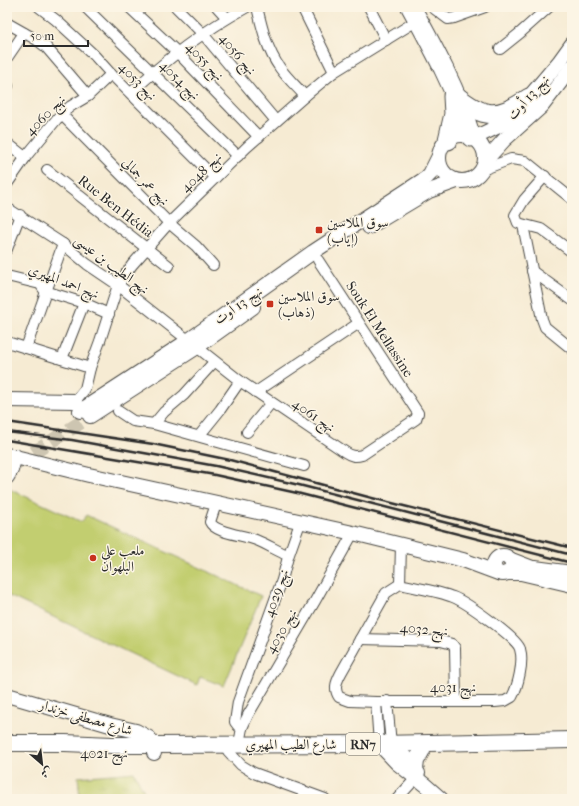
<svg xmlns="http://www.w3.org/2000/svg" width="579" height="806" font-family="'IM FELL French Canon',Amiri,serif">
<defs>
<pattern id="grass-tufts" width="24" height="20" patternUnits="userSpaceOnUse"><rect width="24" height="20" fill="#c2ce70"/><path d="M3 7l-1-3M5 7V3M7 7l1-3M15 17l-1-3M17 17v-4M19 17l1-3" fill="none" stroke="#a7b161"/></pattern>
</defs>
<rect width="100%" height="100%" fill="#fcf5e5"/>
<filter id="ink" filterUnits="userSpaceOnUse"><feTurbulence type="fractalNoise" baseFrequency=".025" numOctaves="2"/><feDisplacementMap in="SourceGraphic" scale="8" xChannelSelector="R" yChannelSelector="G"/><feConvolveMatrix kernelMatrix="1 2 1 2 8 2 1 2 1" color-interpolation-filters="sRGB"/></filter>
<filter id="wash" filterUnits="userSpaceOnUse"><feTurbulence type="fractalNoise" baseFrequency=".012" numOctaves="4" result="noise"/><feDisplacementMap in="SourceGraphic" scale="16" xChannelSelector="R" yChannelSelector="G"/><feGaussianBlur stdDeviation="0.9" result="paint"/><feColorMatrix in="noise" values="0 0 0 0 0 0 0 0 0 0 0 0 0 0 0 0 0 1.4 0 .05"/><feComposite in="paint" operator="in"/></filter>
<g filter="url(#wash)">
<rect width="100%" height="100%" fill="#f6ebd3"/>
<path fill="url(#grass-tufts)" stroke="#767c4e" d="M134 772 148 799H80L78 777Z"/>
<path fill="#c2ce70" stroke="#767c4e" d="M7 488 82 522 86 515 261 596 224 686 200 677 197 685 7 595Z"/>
</g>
<g filter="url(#ink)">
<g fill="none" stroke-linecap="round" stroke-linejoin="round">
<path stroke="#cdc5b1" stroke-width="14" stroke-dasharray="14 7" stroke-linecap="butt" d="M16 464 89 417"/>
<defs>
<g id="street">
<path d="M39 7 56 20 94 55 111 74 215 178"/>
<path d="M85 7 238 156"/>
<path d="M129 7 177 52 259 137"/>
<path d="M176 7 203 34 276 121"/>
<path d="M217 7 227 18"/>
<path d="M257 7C262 28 267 50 280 68 287 78 297 87 305 96"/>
<path d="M302 7 334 72"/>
<path d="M369 7 386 40"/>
<path d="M432 7 448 19 454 18 485 7"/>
<path d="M7 23 37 40 46 47 88 96"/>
<path d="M500 49 520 33 549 7"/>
<path d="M7 58 24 33"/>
<path d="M7 85 8 86"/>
<path d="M131 93C166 59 205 30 247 7"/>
<path d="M61 114 169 223 196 246 213 265"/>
<path d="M7 143 25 157"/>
<path d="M47 170 169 266"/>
<path d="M482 170 511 159 525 161 572 199"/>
<path d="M545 176 524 200 515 215 518 223 541 229 572 252"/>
<path d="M7 184 28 154 61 114 71 106 88 96 111 74"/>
<path d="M7 208 63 244 87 264 118 285 240 381 345 452C351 456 355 457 362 455L416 419 418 413 318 260"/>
<path d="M523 225 542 319 545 327 572 349"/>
<path d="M7 249 20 215"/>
<path d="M532 271 572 300"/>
<path d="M7 276 40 284 45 291 84 303 109 314"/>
<path d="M7 342 90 368"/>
<path d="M26 348 63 244"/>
<path d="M62 359 84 303"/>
<path d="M256 392 359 323"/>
<path d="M75 401 85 389 90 368 100 341 118 285 132 265 169 223 247 147 305 96 334 72 418 20"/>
<path d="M118 411 133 421 154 424 304 466"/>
<path d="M154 424 164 412 184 395 214 362"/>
<path d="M247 432 271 403"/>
<path d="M199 436 220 410 240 381"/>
<path d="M216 504 210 522C215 533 244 535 256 540 266 544 276 550 287 555L288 557 282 580 238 702 235 722 238 726 242 728"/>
<path d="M288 557 300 523"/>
<path d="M400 584C416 588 438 591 453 597 466 602 517 638 520 649 524 662 518 686 512 697L505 701 495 702H376L350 701 339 697C333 688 337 681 341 673L386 593Z"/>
<path d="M400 584 401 545"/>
<path d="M360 639 441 641 452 644 455 648 456 701"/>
<path d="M387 701 391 744"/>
<path d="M376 702 379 744"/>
<path d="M239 744 242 728 248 715 315 601 353 533"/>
<path d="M228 751 241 765 254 773 325 799"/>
<path d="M397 799 416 778"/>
</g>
<g id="secondary">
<circle cx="462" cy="158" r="23"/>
<path d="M474 138 501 125 514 115 559 62 572 44"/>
<path d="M485 161 504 140 542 106 572 67"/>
<path d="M369 227 429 191 457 181"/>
<path d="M7 400 75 401"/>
<path d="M80 411 189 340 313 252 426 178 430 174 439 156"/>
<path d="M90 416 197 347 253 307"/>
<path d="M7 455 89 475 353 533 463 560 498 573"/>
<path d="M7 477 11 470 15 456"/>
<circle cx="503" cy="565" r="9"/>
<path d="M509 559 535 569"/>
<path d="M535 568 572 573"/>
<path d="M506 573H521L572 585"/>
<path d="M7 695 110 725 136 731 149 738 153 745 154 753"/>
<path d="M379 744 397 763 425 785 441 799"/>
<path d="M391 744 406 758 418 773"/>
</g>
<g id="primary">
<path d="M7 743H65L112 745H153L379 744 572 740"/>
<path d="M415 769 416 761 422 750"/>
</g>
<g id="highway">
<path d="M411 7C434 49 457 91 471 137"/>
<path d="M455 95C484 119 498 120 529 98"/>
<path d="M448 140 454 114 453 96"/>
</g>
</defs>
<use href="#street" stroke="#494844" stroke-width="12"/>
<use href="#secondary" stroke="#494844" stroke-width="16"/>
<use href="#primary" stroke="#494844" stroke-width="18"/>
<use href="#highway" stroke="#494844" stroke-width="21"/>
<use href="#street" stroke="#fff" stroke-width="10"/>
<use href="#secondary" stroke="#fff" stroke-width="14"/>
<use href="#primary" stroke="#fff" stroke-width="16"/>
<use href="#highway" stroke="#fff" stroke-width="19"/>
<g stroke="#2b2b2b" stroke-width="2.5">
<path d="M7 422 153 444 230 460 372 498 572 548"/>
<path d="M7 432 72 440 216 466 299 485 572 555"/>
<path d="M7 440 215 475 297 493 572 563"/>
</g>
</g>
</g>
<g fill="#c8321e" stroke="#fcf5e5" stroke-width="1.5">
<rect x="315" y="226" width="8" height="8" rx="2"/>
<rect x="266" y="300" width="8" height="8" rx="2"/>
<circle cx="93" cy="558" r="4"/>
</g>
<g text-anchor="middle" stroke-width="3" stroke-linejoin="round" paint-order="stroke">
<rect fill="#fcf5e5" stroke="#6a6863" stroke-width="1" x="346" y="733" width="34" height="22" rx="3"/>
<g font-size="13" font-weight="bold" fill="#2b2b2b">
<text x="363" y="749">RN7</text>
</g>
<g font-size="14" fill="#2b2b2b" stroke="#fcf5e5">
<text transform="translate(238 54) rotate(50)" y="5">نهج 4056</text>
<text transform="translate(205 61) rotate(46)" y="5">نهج 4055</text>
<text transform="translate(180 80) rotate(44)" y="5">نهج 4054</text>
<text transform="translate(138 81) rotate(45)" y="5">نهج 4053</text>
<text transform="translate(528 97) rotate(-48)" y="5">نهج 13 أوت</text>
<text transform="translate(45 115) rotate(-46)" y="5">نهج 4060</text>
<text transform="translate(201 172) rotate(-44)" y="5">نهج 4048</text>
<text transform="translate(146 181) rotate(46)" y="5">نهج عمر جمالي</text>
<text transform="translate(116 206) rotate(38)" y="5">Rue Ben Hédia</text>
<text transform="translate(112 264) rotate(37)" y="5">نهج الطيب بن عيسى</text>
<text transform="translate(64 281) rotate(21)" y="5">نهج احمد المهيري</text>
<text transform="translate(238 305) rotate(-35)" y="5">نهج 13 أوت</text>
<text transform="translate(380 329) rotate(57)" y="5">Souk El Mellassine</text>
<text transform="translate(314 415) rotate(34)" y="5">نهج 4061</text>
<text transform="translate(276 593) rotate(-71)" y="5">نهج 4029</text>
<text transform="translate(424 629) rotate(5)" y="5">نهج 4032</text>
<text transform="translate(281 631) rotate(-60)" y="5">نهج 4030</text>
<text x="453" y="692">نهج 4031</text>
<text transform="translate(86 717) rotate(16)" y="5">شارع مصطفى خزندار</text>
<text x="291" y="749">شارع الطيب المهيري</text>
<text x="104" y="758">نهج 4021</text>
</g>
<g font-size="14" fill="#2b2b2b" stroke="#fcf5e5" text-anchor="start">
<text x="327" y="227">سوق الملاسين<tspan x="327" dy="16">(إياب)</tspan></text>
<text x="278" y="301">سوق الملاسين<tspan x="278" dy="16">(ذهاب)</tspan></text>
<text x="101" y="555">ملعب علي<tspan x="101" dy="16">البلهوان</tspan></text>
</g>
</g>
<rect width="579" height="806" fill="none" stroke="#fcf5e5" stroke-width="24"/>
<g transform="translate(42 764) rotate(152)" stroke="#fcf5e5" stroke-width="3" paint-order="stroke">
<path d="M0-3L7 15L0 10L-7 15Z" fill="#2b2b2b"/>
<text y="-6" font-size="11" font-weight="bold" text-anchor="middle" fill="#2b2b2b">ش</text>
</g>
<path d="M24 40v6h64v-6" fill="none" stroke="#2b2b2b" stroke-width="2"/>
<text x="30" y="40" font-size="12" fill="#2b2b2b" stroke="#fcf5e5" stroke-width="3" paint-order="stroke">50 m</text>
</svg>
